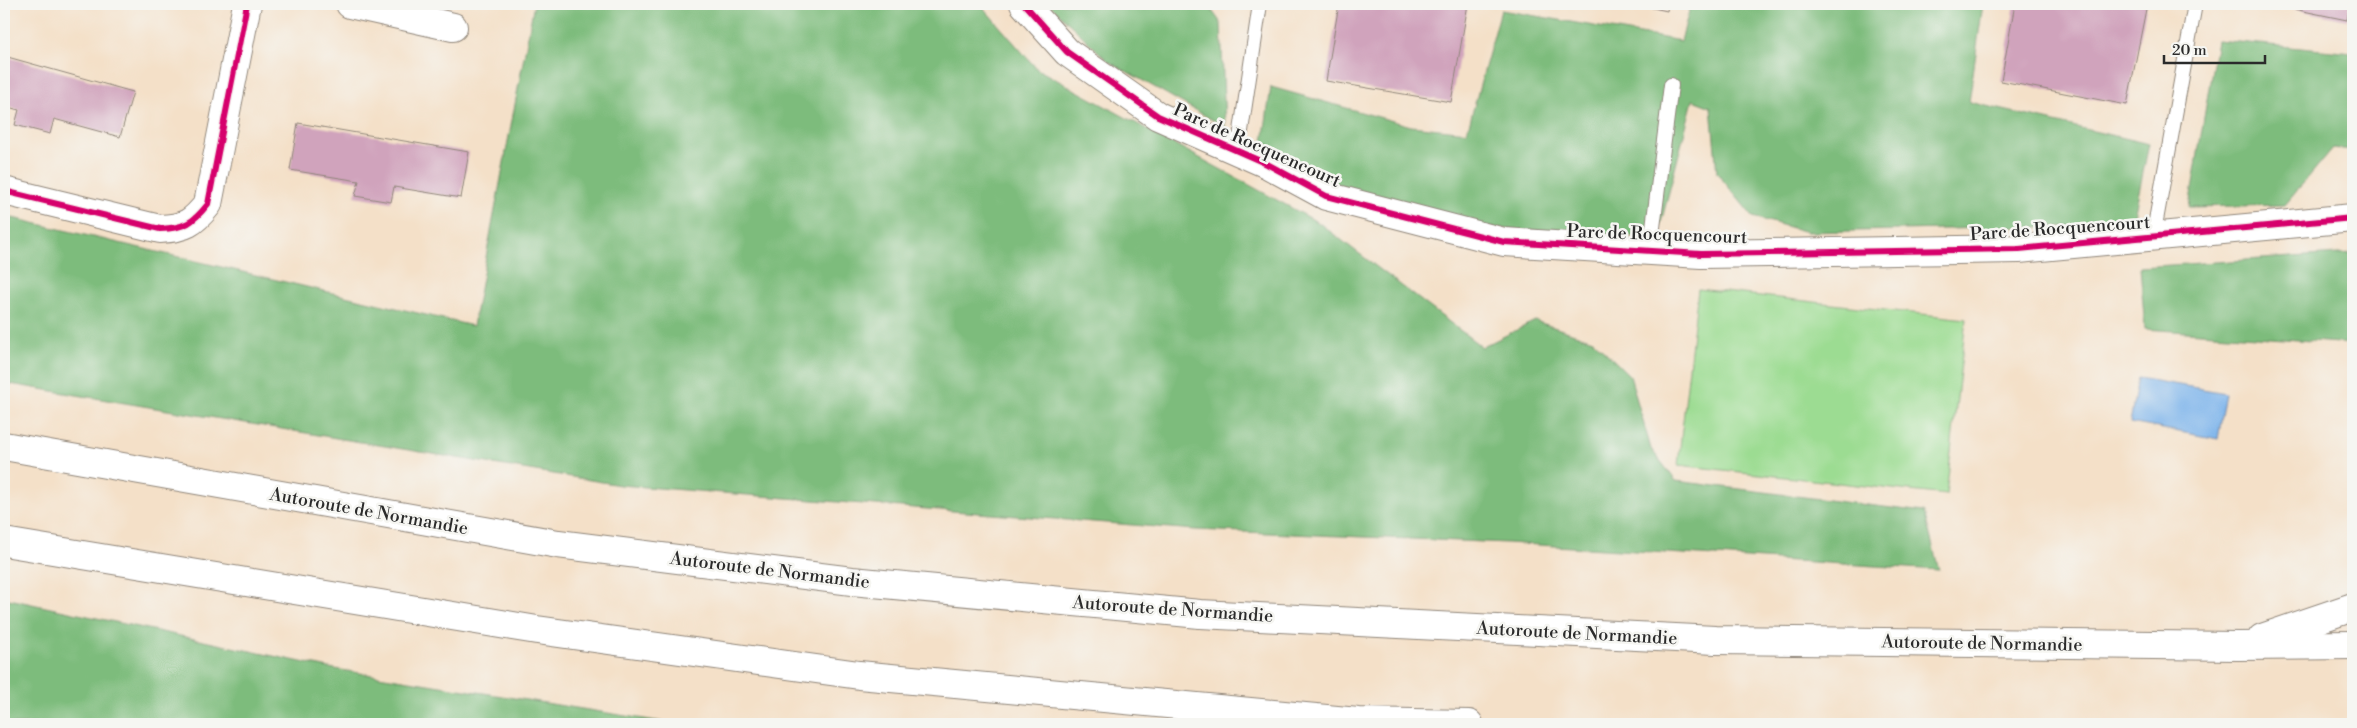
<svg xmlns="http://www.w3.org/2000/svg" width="2357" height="728" font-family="'Libre Bodoni',serif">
<rect width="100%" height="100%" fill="#f6f6f2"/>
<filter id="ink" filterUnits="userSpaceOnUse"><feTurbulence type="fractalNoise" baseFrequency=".02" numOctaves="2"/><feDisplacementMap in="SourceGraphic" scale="10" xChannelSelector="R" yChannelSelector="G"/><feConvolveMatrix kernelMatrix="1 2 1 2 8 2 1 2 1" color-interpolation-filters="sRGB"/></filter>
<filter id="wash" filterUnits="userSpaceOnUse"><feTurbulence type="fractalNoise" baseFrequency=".0096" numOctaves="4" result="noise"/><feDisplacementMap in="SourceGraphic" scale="20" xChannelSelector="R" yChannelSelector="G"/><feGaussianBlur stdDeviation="1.12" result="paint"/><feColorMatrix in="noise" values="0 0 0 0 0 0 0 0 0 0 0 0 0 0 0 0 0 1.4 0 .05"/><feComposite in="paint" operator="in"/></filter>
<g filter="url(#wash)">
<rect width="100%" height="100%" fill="#f4e0c8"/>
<path fill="#9cdc92" stroke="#64845e" d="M1698 289 1966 319 1946 495 1678 465Z"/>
<g fill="#7dbc7c" stroke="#547454">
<path d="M534 4H980L1037 69 1319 223 1482 347 1535 321 1593 340 1630 376 1651 449 1676 481 1924 512 1939 570 1507 543 1196 530 620 485 4 383V216L473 326Z"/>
<path d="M1049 4H1207L1221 23 1225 127 1108 61Z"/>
<path d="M1691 4H1983L1969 102 2149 144 2132 225 1807 232 1753 217 1717 173 1711 107 1693 100 1657 238 1492 228 1329 183 1263 142 1271 87 1411 126 1467 132 1501 10 1681 41Z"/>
<path d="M2217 40 2353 53V150L2333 148 2285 205 2189 207Z"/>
<path d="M2353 253V344L2145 329 2140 267Z"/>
<path d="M4 598 329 668 675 724H4Z"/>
</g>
<path fill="#7bb3eb" stroke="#536f8b" d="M2138 378 2226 393 2218 439 2130 423Z"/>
<g id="blocks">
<g fill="#d0a3bc">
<path d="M1339 4H1468L1451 102 1326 81Z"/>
<path d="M1635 4H1668L1667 11Z"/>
<path d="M2015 4H2147L2127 105 2001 81Z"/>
<path d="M2269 4H2350L2347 20Z"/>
<path d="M4 56 133 92 120 137 54 119 50 134 15 125 19 110 4 106Z"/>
<path d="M298 123 469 152 461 198 394 187 391 202 355 196 359 181 290 170Z"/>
</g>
</g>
</g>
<g filter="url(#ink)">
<use href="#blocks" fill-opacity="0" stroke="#90867a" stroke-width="1"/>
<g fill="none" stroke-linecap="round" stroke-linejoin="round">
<defs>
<g id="service">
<path d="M1238 151 1260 4"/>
<path d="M2153 237 2195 4"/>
<path d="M1650 251 1671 85"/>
</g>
<g id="minor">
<path d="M350 4 453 27"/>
<path d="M1024 4 1067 52 1158 116 1267 164 1326 196 1504 242 1701 254 2019 249 2353 218"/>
<path d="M4 191 160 229C185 228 193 223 208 204L247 4"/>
</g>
<g id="motorway">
<path d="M4 446 558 544 852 581 1200 614 1715 640 2238 646 2353 645"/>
<path d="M4 542 537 630 859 675 1358 722 1469 724"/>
<path d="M2262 638 2353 607"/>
</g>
</defs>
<use href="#service" stroke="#90867a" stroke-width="16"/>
<use href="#minor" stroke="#90867a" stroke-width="30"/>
<use href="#motorway" stroke="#90867a" stroke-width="30"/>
<use href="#service" stroke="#fff" stroke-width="14"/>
<use href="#minor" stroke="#fff" stroke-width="28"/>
<use href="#motorway" stroke="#fff" stroke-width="28"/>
<defs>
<g id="cycleway">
<path d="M1024 4 1067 52 1158 116 1267 164 1326 196 1504 242 1701 254 2019 249 2353 218"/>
<path d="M4 191 160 229C185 228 193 223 208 204L247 4"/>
</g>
</defs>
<use href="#cycleway" stroke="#f6f6f2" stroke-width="9"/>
<use href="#cycleway" stroke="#d6006c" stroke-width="6"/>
</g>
</g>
<g text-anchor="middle" stroke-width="5" stroke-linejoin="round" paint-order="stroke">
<g font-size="18" fill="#2b2b2b" stroke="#f6f6f2">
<text transform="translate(1257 145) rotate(24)" y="6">Parc de Rocquencourt</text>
<text transform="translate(2060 228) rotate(-4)" y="6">Parc de Rocquencourt</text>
<text transform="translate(1657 234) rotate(2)" y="6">Parc de Rocquencourt</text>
<text transform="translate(369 511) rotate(10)" y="6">Autoroute de Normandie</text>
<text transform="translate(770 570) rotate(7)" y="6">Autoroute de Normandie</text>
<text transform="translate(1173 609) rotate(4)" y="6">Autoroute de Normandie</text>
<text transform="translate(1577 633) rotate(3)" y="6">Autoroute de Normandie</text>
<text transform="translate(1982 643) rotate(1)" y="6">Autoroute de Normandie</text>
</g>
</g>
<rect width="2357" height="728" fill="none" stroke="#f6f6f2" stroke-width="20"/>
<path d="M2164 55v8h101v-8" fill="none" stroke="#2b2b2b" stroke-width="2.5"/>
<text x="2172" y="55" font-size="15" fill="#2b2b2b" stroke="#f6f6f2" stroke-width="4" paint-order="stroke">20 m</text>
</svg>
